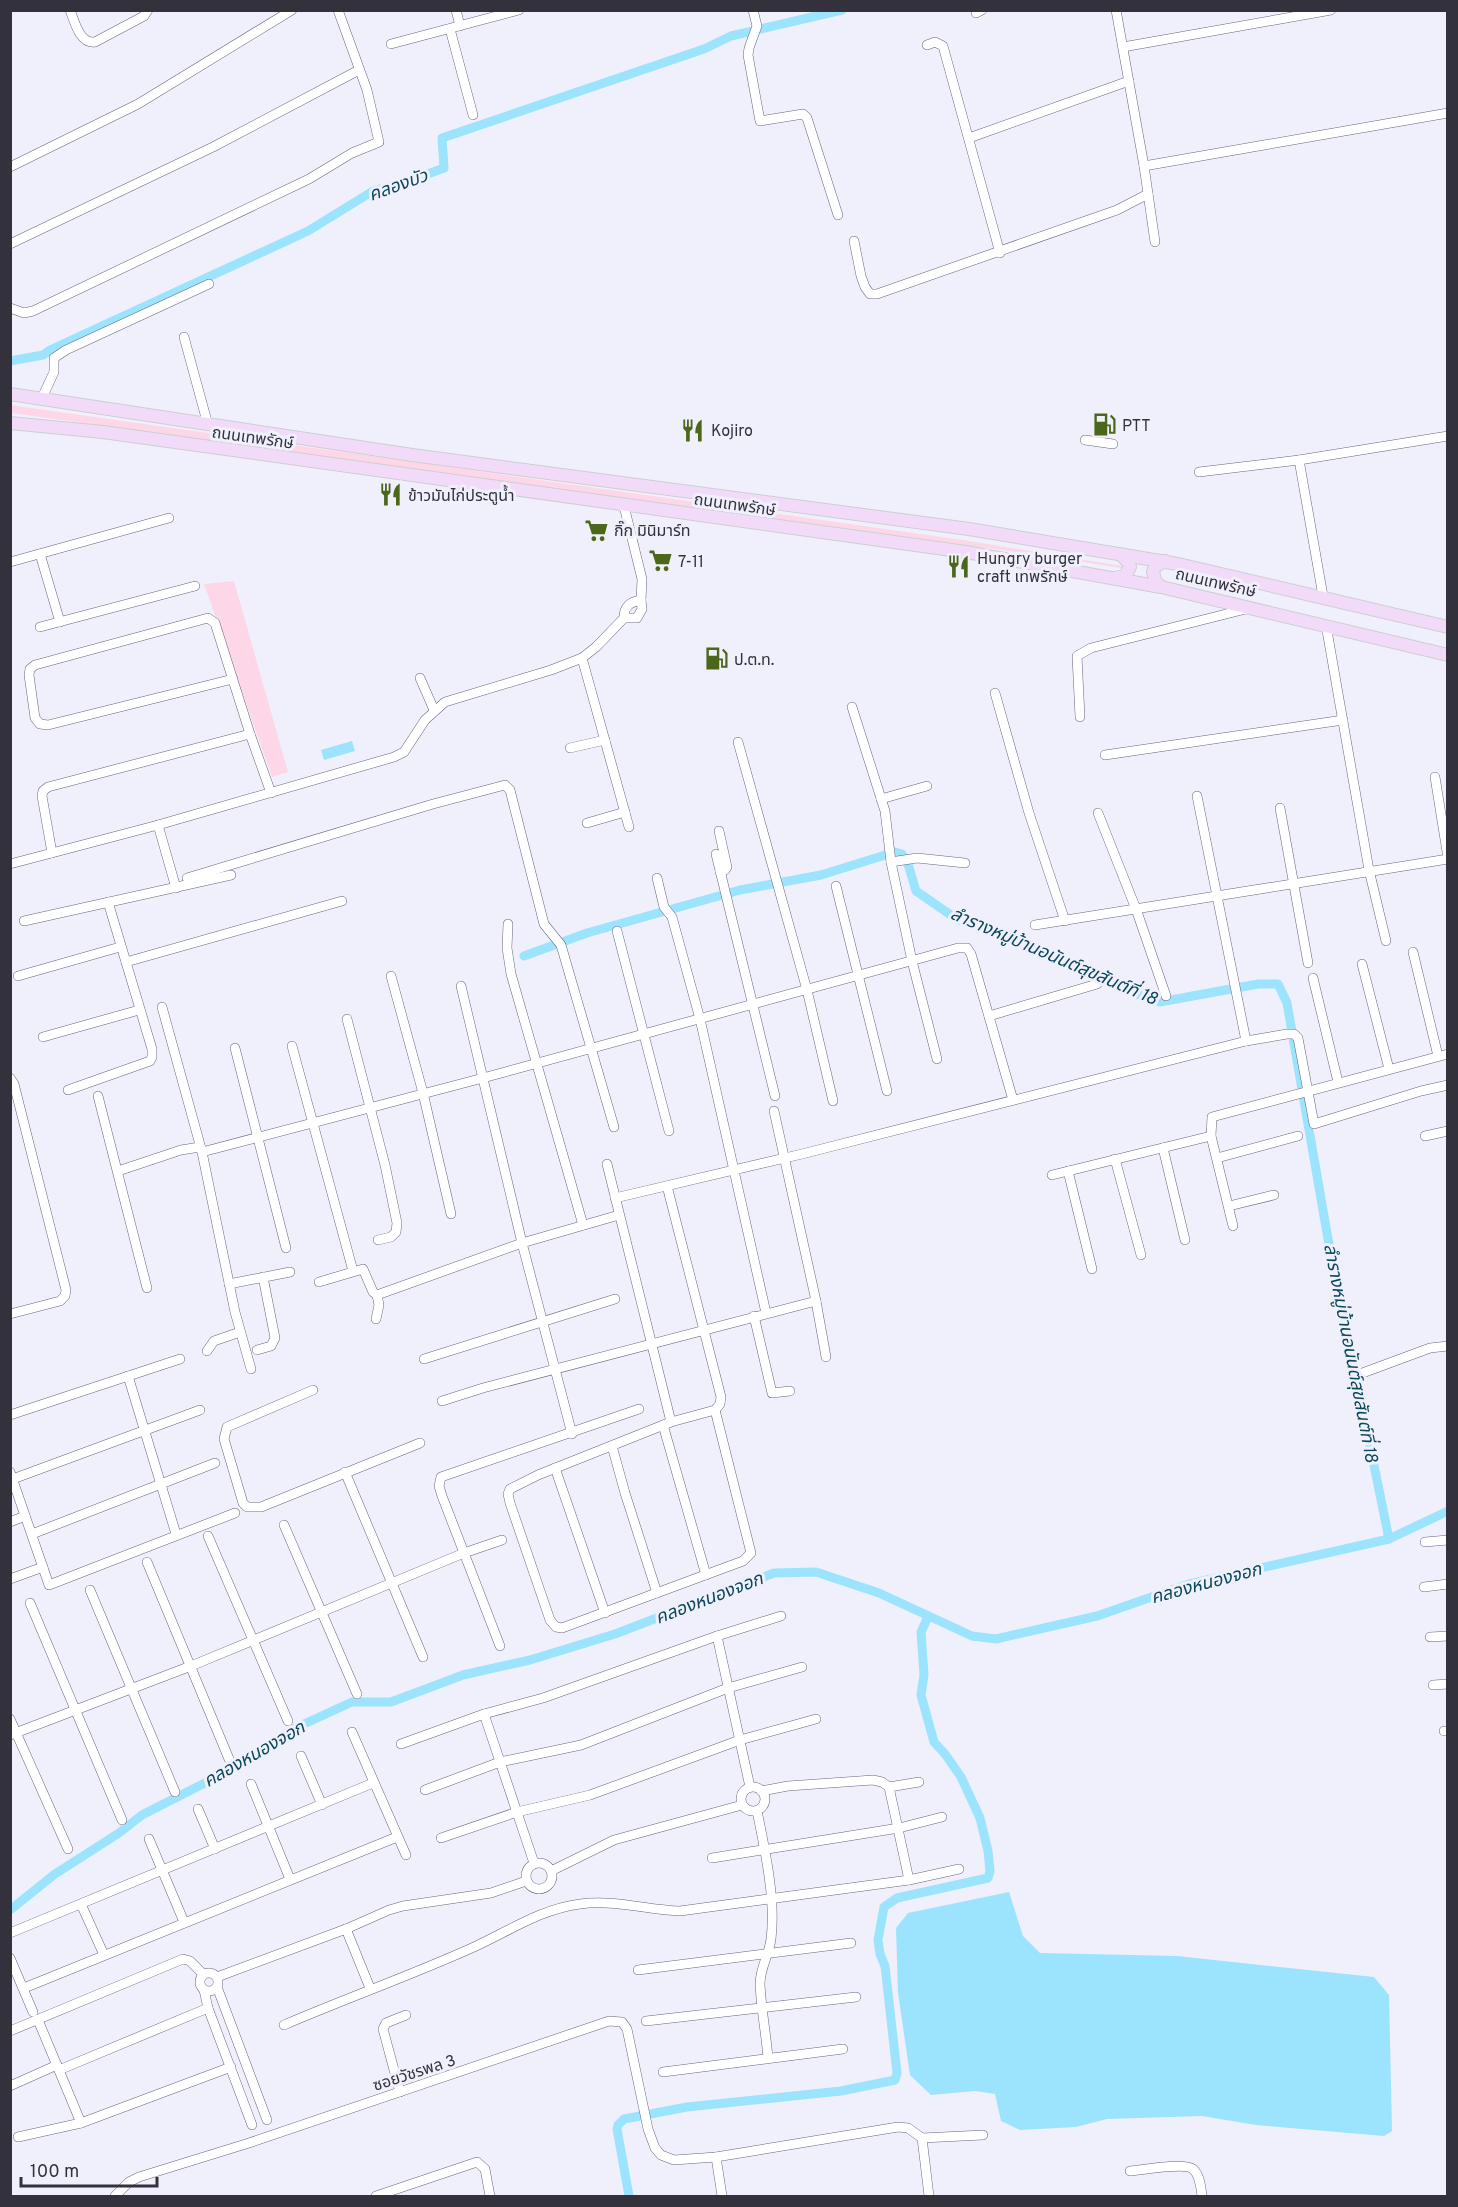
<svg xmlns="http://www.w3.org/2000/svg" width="1458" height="2207" font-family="Overpass,'Noto Sans Thai',sans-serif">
<rect width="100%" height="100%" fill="#f0f0fc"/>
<g fill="#fdd7e7">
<path d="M10 405 970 541 1122 566 1126 569 1046 556 11 413Z"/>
<path d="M234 581 288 772 272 777 204 584Z"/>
</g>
<g fill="#9ce3fd">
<path d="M352 741 355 751 324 760 321 750Z"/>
<path d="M1009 1892 1023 1936 1040 1953 1177 1956 1374 1977 1389 1995 1392 2131 1384 2136 1256 2125 1202 2116 1107 2119 1076 2127 1020 2130 1001 2121 995 2094 975 2091 931 2095 910 2075 898 1993 896 1928 908 1913Z"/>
</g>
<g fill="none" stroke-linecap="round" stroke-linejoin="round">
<g stroke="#9ce3fd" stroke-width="9">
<path d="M10 361 43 355 50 350 308 231 373 191 409 181 444 168 442 138 704 49 731 36 842 10"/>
<path d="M524 956 587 933 740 890 821 875 895 852 902 854 908 864 916 891 958 920 985 928 1142 996 1160 1002 1258 984H1278L1287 1003 1328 1239 1389 1539"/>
<path d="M10 1910 55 1874 119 1833 142 1815 246 1762 291 1730 352 1702H391L463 1675 530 1660 615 1634 774 1573 816 1572 879 1593 972 1636 996 1639 1097 1616 1189 1584 1389 1539 1448 1511"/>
<path d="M629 2196 617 2129 618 2125 624 2119 687 2107 841 2091 895 2080 897 2073 885 1966 880 1954 878 1940 884 1907 897 1898 988 1878 990 1871 988 1851 980 1818 961 1777 945 1754 934 1742 921 1695 924 1675 921 1632 928 1617"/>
</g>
<defs>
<g id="minor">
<path d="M70 10C75 23 80 44 95 42L144 16 148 10"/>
<path d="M456 10 460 26"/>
<path d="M753 10 757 26 749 48 748 55 760 121 803 114 807 118 838 215"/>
<path d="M1116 10 1144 166 1155 242"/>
<path d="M976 13 982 10"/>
<path d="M450 29 473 115"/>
<path d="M391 44 519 10"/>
<path d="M927 45 935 42 943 46 1000 253"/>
<path d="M1123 47 1331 10"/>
<path d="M969 138 1129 81"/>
<path d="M1144 166 1448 113"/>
<path d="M10 167 138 104 292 10"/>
<path d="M854 241 861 276 865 287 870 294H877L1117 210 1148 194"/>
<path d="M10 244 213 147 359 70"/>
<path d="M10 308 24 313 33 311 309 179 352 153 379 142 367 90 338 10"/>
<path d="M184 337 208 425"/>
<path d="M41 400 54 372V358L66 350 209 284"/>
<path d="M1085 440 1113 444"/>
<path d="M1299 460 1323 596"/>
<path d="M1199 472 1299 460 1448 436"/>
<path d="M624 506 642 579 641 600"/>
<path d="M40 554 60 622"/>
<path d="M10 562 169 518"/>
<path d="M1326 625 1369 870 1386 941"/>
<path d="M40 627 195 586"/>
<path d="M582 658 629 827"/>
<path d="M420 678 434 710"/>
<path d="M233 679 48 725 40 724 35 718 29 675 30 669 35 665 208 618 215 623 250 734 271 793"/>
<path d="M995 693 1029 813 1065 921"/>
<path d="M852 707 885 811 891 862 912 961 937 1059"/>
<path d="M1080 717 1077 656 1091 648 1246 609"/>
<path d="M738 742 807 990 833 1101"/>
<path d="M570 748 605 740"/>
<path d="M1105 755 1343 720"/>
<path d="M1435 777 1448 858"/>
<path d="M1197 796 1246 1041"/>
<path d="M881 799 927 786"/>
<path d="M1280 808 1308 963"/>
<path d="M1098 813 1136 909 1166 996"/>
<path d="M587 823 625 812"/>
<path d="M158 825 176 888"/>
<path d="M719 831 727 867 725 870 720 872"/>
<path d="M52 853 42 796 43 791 48 787 250 734"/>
<path d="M716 854 775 1096"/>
<path d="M891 862 917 858 965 863"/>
<path d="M10 864 158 825 394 757 404 752 425 720 445 702 551 670 582 658 596 647 624 618C624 606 630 602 641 600L642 609 637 618H624"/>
<path d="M187 878 433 804 505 785 510 790 544 924 561 945 614 1127"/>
<path d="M657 878 664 907 672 917 700 1019 766 1313"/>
<path d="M836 886 887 1091"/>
<path d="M24 921 231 875"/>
<path d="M508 924 507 948 511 974 583 1225"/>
<path d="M1035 925 1448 859"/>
<path d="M617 931 669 1131"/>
<path d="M1413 952 1438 1056"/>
<path d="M126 962 342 901"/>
<path d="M1362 964 1389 1069"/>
<path d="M18 976 120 947"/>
<path d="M391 976 423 1093 451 1214"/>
<path d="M1313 978 1338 1082"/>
<path d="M461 986 522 1243 572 1434"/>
<path d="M162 1007 202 1152 235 1312 251 1369"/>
<path d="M989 1016 1097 984"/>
<path d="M347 1019 385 1165 397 1223 396 1232 391 1237 378 1240"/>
<path d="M43 1037 139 1010"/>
<path d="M292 1046 353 1271"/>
<path d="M235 1048 286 1248"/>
<path d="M10 1078 14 1084 66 1290 65 1296 60 1301 10 1314"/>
<path d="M68 1090 150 1061 152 1057V1049L108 902"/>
<path d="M98 1096 147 1288"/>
<path d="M774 1111 816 1301 826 1357"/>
<path d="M1211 1136 1233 1226"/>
<path d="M1425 1136 1448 1131"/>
<path d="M1163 1148 1185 1240"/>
<path d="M202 1152 483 1078 958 948H967L971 954 1013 1100"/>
<path d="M1217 1158 1298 1136"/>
<path d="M1115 1159 1141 1255"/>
<path d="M607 1164 671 1422 715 1410 751 1553 743 1561 562 1628 556 1627 550 1620 510 1503 508 1494 510 1489 538 1475 671 1422"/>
<path d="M118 1171 181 1150 200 1147"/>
<path d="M1068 1171 1092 1269"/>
<path d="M1052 1175 1211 1136 1212 1117 1448 1054"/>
<path d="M667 1186 721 1397 720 1404 715 1410"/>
<path d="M615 1198 802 1154 1246 1041 1287 1034H1294L1298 1038 1314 1124 1421 1091 1448 1085"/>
<path d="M1229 1206 1274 1195"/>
<path d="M319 1282 363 1269 373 1292 377 1295 522 1243 619 1215"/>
<path d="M229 1284 290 1272"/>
<path d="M754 1316 772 1393 790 1391"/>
<path d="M376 1319 379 1305 377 1295"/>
<path d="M257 1350 271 1346 275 1338 263 1277"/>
<path d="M207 1351 214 1341 240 1332"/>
<path d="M424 1359 615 1299"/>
<path d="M1357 1375 1430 1348 1448 1346"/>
<path d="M128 1376 176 1534"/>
<path d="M313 1390 227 1427 224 1439 243 1503 247 1507H261L420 1443"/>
<path d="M442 1401 483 1388 816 1301"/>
<path d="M10 1415 180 1359"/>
<path d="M663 1425 706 1575"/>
<path d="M612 1446 625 1493 657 1593"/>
<path d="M555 1468 605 1613"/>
<path d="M10 1472 49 1585 235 1513"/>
<path d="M345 1472 423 1657"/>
<path d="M10 1480 200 1410"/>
<path d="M10 1522 25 1516"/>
<path d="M284 1525 357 1694"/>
<path d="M32 1534 215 1463"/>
<path d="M208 1536 288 1721"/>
<path d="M1425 1542 1448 1540"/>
<path d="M147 1562 229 1759"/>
<path d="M10 1579 43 1567"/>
<path d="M1424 1587 1448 1584"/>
<path d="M90 1590 175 1792"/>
<path d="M30 1603 122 1820"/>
<path d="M717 1636 750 1787"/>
<path d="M1430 1637 1448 1636"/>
<path d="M500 1646 442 1496 439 1486 441 1477 639 1409"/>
<path d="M1433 1685 1448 1684"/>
<path d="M484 1714 534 1863"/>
<path d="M10 1719 68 1849"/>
<path d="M1444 1731H1448"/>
<path d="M352 1732 406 1855"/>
<path d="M10 1735 191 1666 464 1553 502 1540"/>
<path d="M401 1744 484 1714 543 1698 717 1636 781 1616"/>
<path d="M301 1756 322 1805"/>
<path d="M251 1784 290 1879"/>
<circle cx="753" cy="1799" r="12"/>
<path d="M889 1787 919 1782"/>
<path d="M425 1790 500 1762 581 1745 728 1688 802 1667"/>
<path d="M761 1791 788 1786 873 1780 882 1782 889 1787 909 1880"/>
<path d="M198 1809 215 1849"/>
<path d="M757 1811C765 1850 776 1900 771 1939 769 1955 760 1968 760 1984 761 2008 766 2033 768 2058"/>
<path d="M441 1838 517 1812 590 1795 740 1740 816 1719"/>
<path d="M149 1839 184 1922"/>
<path d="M712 1858 899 1828 942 1817"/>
<circle cx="539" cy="1876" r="13"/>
<path d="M551 1871 614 1840 742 1805"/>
<path d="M81 1904 104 1955"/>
<path d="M346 1929 370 1988"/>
<path d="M10 1933 373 1783"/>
<path d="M10 1958 33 2012"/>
<path d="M638 1970 851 1943"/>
<circle cx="209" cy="1982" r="9"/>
<path d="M217 1977 346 1929 389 1910 403 1906 491 1893 526 1881"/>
<path d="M217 1987 267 2120"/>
<path d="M24 1988 397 1837"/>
<path d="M204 1990 208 2008 252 2125"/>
<path d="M38 2020 81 2123"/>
<path d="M646 2021 856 1997"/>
<path d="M284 2025C347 1998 412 1975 474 1947 509 1931 541 1909 580 1904 613 1899 647 1910 680 1911L909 1880 959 1869"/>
<path d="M10 2031 183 1959 190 1961 203 1974"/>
<path d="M59 2070 208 2008"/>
<path d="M663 2072 843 2049"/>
<path d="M10 2086 57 2065"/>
<path d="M400 2092 383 2029 386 2023 406 2015"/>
<path d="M18 2137 81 2123 231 2067"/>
<path d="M922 2138 929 2196"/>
<path d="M716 2157 722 2196"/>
<path d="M1130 2171C1143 2170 1185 2162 1193 2169 1200 2175 1201 2188 1202 2196"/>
<path d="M115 2196 129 2182 139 2177 249 2143 609 2021 622 2022 627 2029 648 2129 655 2148 661 2155 674 2160 716 2157 898 2127 908 2128 922 2138 983 2135"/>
<path d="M376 2196 477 2162 485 2169 490 2196"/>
</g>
<g id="major">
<path d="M10 394 412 455 969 529 1178 564 1448 627"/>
<path d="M10 423 103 432 966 552 1161 587 1448 655"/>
<path d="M1115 578 1125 576 1130 567 1129 563 1120 554"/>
<path d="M1161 587 1155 581 1153 571 1156 566 1165 561"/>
</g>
</defs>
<use href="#minor" stroke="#67667e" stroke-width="10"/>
<use href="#major" stroke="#ceced0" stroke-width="14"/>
<use href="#minor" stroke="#fff" stroke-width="9"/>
<use href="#major" stroke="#f2dbf9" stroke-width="12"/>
</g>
<defs>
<symbol id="fuel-bare" viewBox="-9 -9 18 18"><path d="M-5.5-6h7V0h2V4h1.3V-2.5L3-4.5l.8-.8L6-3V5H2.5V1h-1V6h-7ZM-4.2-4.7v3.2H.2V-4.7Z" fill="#4a671a" stroke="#f0f0fc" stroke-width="2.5" paint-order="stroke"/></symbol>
<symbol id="restaurant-bare" viewBox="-9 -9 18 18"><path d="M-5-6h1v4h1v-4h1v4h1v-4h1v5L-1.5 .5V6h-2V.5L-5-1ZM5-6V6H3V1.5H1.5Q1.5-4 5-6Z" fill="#4a671a" stroke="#f0f0fc" stroke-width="2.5" paint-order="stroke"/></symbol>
<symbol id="supermarket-bare" viewBox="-9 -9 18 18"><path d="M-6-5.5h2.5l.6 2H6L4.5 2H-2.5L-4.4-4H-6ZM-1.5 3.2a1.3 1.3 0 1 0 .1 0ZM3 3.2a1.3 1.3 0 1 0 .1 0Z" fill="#4a671a" stroke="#f0f0fc" stroke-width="2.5" paint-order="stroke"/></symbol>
</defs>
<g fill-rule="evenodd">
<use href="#fuel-bare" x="1088" y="408" width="33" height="33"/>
<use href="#restaurant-bare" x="676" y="414" width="33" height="33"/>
<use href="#restaurant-bare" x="374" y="478" width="33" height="33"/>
<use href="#supermarket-bare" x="580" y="514" width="33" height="33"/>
<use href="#supermarket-bare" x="644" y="544" width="33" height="33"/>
<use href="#restaurant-bare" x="942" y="550" width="33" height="33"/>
<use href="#fuel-bare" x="700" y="642" width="33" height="33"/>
</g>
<g text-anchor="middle" stroke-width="6" stroke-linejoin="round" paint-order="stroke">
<g font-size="16" fill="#32313c" stroke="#f0f0fc" text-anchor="start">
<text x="1122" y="431">PTT</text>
<text x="711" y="436">Kojiro</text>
<text x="408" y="501">ข้าวมันไก่ประตูน้ำ</text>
<text x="614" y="536">กิ๊ก มินิมาร์ท</text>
<text x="977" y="564">Hungry burger<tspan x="977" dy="18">craft เทพรักษ์</tspan></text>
<text x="678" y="567">7-11</text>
<text x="734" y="665">ป.ต.ท.</text>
</g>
<g font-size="16" fill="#32313c" stroke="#f0f0fc">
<text transform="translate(253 437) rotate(8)" y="6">ถนนเทพรักษ์</text>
<text transform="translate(735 504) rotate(8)" y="6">ถนนเทพรักษ์</text>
<text transform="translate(1216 582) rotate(13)" y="6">ถนนเทพรักษ์</text>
<text transform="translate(414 2072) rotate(-18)" y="6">ซอยวัชรพล 3</text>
</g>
<g font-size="18" font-style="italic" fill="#0a485a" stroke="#f0f0fc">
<text transform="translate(398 185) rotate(-20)" y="6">คลองบัว</text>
<text transform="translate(1054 956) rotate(23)" y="6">ลำรางหมู่บ้านอนันต์สุขสันต์ที่ 18</text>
<text transform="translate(1351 1353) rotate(79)" y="6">ลำรางหมู่บ้านอนันต์สุขสันต์ที่ 18</text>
<text transform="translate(1206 1583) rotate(-15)" y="6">คลองหนองจอก</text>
<text transform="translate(709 1598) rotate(-21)" y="6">คลองหนองจอก</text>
<text transform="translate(254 1754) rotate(-30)" y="6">คลองหนองจอก</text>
</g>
</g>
<rect width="1458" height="2207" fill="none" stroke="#32313c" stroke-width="24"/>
<path d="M21 2177v9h136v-9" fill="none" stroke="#32313c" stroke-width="3"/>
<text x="30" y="2177" font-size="18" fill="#32313c" stroke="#f0f0fc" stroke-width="4.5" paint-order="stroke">100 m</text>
</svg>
